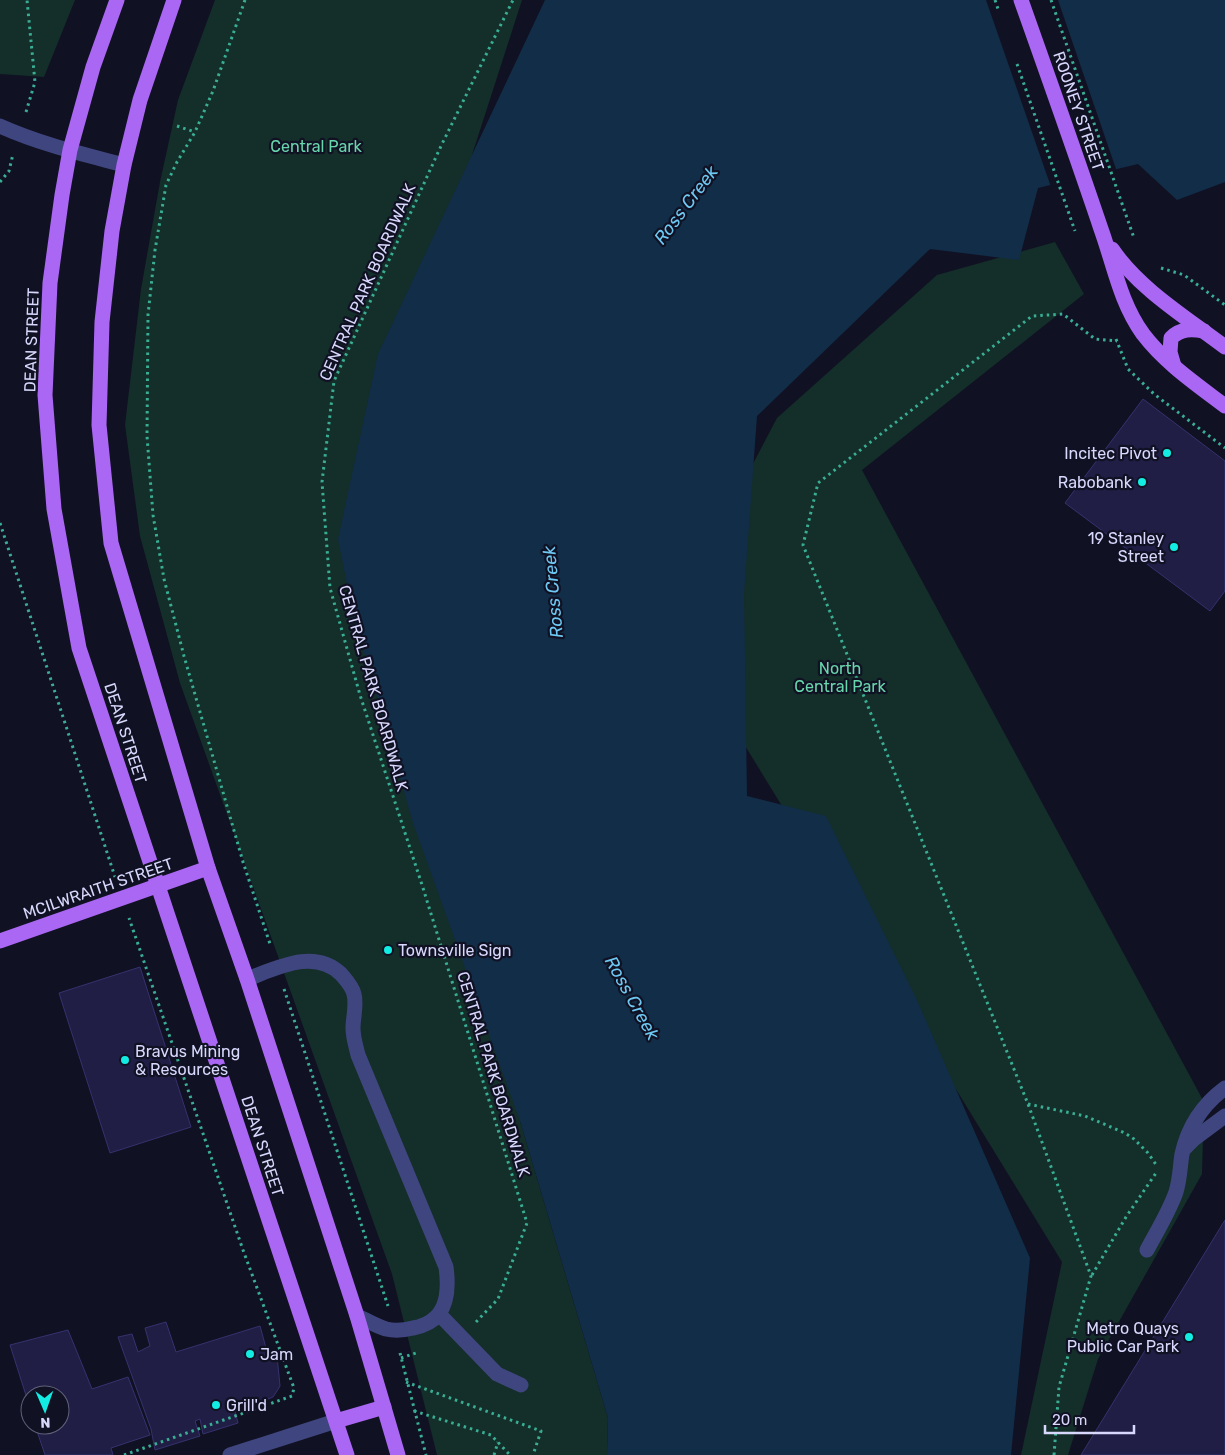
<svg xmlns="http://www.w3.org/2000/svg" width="1225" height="1455" font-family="Rubik,sans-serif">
<rect width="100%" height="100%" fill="#111124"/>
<g fill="#142e29">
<path d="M0 0H75L44 77 0 74Z"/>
<path d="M215 0H522L472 155 520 1121 608 1418 607 1455H437L392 1274 180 683 140 536 125 425 141 289 160 182 178 100Z"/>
<path d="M1055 242 1084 294 862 470 1204 1102 1202 1174 1098 1359 1068 1455H1021L1062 1262 720 705 734 500 777 418 937 275Z"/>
</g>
<path fill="#122d47" d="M545 0H1225V182L1177 200 1138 164 1038 188 1019 260 930 249 757 416 744 594 747 796 826 816 916 998 1030 1258 1011 1455H607L608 1418 520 1121 413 823 352 610 338 539 378 354Z"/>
<path fill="#111124" d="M986 0H1058L1117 172 1051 187Z"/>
<g fill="#201e44" stroke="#35326e">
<path d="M1143 399 1225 461V591L1210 611 1065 503Z"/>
<path d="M140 967 191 1127 110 1153 59 993Z"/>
<path d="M1225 1220V1455H1081Z"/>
<path d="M166 1322 176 1352 260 1326 269 1359 277 1356 280 1386 277 1391 273 1397 254 1405 249 1410 244 1405 234 1407 238 1423 203 1434 200 1419 195 1421 200 1436 155 1450 151 1429 118 1337 132 1334 138 1352 150 1346 145 1328Z"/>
<path d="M68 1330 92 1389 128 1377 150 1435 111 1448 113 1455H45L35 1425H60V1395H30V1408L10 1345Z"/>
</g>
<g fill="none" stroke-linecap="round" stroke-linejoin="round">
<g stroke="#39ae95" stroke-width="3" stroke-dasharray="2.5 4" stroke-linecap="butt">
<path d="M245 0 213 91 195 132 177 162 166 185 155 250 148 315 147 436 153 515 164 579 184 656 243 862 271 947"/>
<path d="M995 0 998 9"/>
<path d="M1051 0 1134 238"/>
<path d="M1017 64 1075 231"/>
<path d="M26 112 35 82 27 0"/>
<path d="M177 126 195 132"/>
<path d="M0 182 9 171 13 154"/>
<path d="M1161 268 1184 275 1225 305"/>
<path d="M1116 339 1128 369 1154 394 1225 448"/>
<path d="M0 523 115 877"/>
<path d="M284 989 388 1306"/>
<path d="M1028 1104 1085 1116 1125 1133 1134 1139 1148 1153 1157 1166"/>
<path d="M1092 1275 1126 1217 1156 1173"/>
<path d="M476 1322 498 1299 527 1223 423 888 360 695 330 588 322 482 334 381 441 146 513 0"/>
<path d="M400 1353 426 1455"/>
<path d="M401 1358 416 1353"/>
<path d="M406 1382 541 1431 533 1455"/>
<path d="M414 1411 491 1435 510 1455"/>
<path d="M124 1455 292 1396 294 1388 243 1250 129 918"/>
<path d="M494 1455 498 1442"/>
<path d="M1054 1455 1059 1387 1091 1276 1028 1104 803 545 818 483 1032 316 1063 314 1095 339 1117 341"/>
</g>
<g stroke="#3f467f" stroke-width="15">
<path d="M0 126C40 144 83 154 124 165"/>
<path d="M247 979C277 968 314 948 341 974 346 980 352 986 354 994 357 1005 353 1017 353 1028 353 1038 356 1046 358 1055L446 1267C450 1296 446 1322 413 1328 405 1330 395 1331 386 1329 376 1326 367 1320 357 1316"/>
<path d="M1185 1148 1194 1139 1225 1116"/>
<path d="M1147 1250C1157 1231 1169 1212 1176 1192 1180 1179 1180 1167 1182 1154 1188 1127 1202 1105 1225 1088"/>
<path d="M440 1315 497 1374 521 1385"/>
<path d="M230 1455 336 1421"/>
</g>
<g stroke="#aa67f3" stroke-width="15">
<path d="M117 0 93 67 70 150 62 195 50 283 45 395 54 509 79 648 347 1455"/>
<path d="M174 0 140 100 124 165 112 231 102 322 99 425 111 543 208 868 247 979 357 1316 398 1455"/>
<path d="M1021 0C1048 76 1075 152 1101 229 1114 265 1120 302 1143 334 1165 363 1196 384 1225 406"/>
<path d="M1112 249C1139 289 1187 318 1225 347"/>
<path d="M1174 366 1170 352 1171 338C1181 328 1192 329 1204 331"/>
<path d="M0 941 208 868"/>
<path d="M336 1421 384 1407"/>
</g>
</g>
<g fill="#13ece2" stroke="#111124" stroke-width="2">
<circle cx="1167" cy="453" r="5"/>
<circle cx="1142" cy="482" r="5"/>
<circle cx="1174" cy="547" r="5"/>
<circle cx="388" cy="950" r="5"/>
<circle cx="125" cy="1060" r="5"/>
<circle cx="1189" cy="1337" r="5"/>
<circle cx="250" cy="1354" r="5"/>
<circle cx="216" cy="1405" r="5"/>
</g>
<g text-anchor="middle" stroke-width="4.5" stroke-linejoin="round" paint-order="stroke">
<g font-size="16" fill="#d7d8fc" stroke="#111124">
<text transform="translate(1079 111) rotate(71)" y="6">ROONEY STREET</text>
<text transform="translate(367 282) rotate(-66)" y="6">CENTRAL PARK BOARDWALK</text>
<text transform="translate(31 340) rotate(-88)" y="6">DEAN STREET</text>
<text transform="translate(374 688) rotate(74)" y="6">CENTRAL PARK BOARDWALK</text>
<text transform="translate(126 733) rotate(72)" y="6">DEAN STREET</text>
<text transform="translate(98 888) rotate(-19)" y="6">MCILWRAITH STREET</text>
<text transform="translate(494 1074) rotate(73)" y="6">CENTRAL PARK BOARDWALK</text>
<text transform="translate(263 1146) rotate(72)" y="6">DEAN STREET</text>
</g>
<g font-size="16" fill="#68d6ab" stroke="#111124">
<text x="316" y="152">Central Park</text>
<text x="840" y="674">North<tspan x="840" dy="18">Central Park</tspan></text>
</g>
<g font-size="16" fill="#d7d8fc" stroke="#111124" text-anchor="end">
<text x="1157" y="459">Incitec Pivot</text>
<text x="1132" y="488">Rabobank</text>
<text x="1164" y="544">19 Stanley<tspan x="1164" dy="18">Street</tspan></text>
<text x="398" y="956" text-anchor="start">Townsville Sign</text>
<text x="135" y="1057" text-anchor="start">Bravus Mining<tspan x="135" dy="18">&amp; Resources</tspan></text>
<text x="1179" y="1334">Metro Quays<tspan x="1179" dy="18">Public Car Park</tspan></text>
<text x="260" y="1360" text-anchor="start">Jam</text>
<text x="226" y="1411" text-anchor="start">Grill'd</text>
</g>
<g font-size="18" font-style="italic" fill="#6dc9f3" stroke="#111124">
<text transform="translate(686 205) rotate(-53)" y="6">Ross Creek</text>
<text transform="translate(553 592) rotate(-95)" y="6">Ross Creek</text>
<text transform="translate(632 998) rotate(61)" y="6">Ross Creek</text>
</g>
</g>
<g transform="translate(45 1410) rotate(178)"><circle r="24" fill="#111124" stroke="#60617a"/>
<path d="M0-4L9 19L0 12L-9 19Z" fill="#13ece2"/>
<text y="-8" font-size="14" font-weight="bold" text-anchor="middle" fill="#d7d8fc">N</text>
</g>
<path d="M1045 1425v8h89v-8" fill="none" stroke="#d7d8fc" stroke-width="2.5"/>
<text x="1052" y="1425" font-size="15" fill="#d7d8fc" stroke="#111124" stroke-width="4" paint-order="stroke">20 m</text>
</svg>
